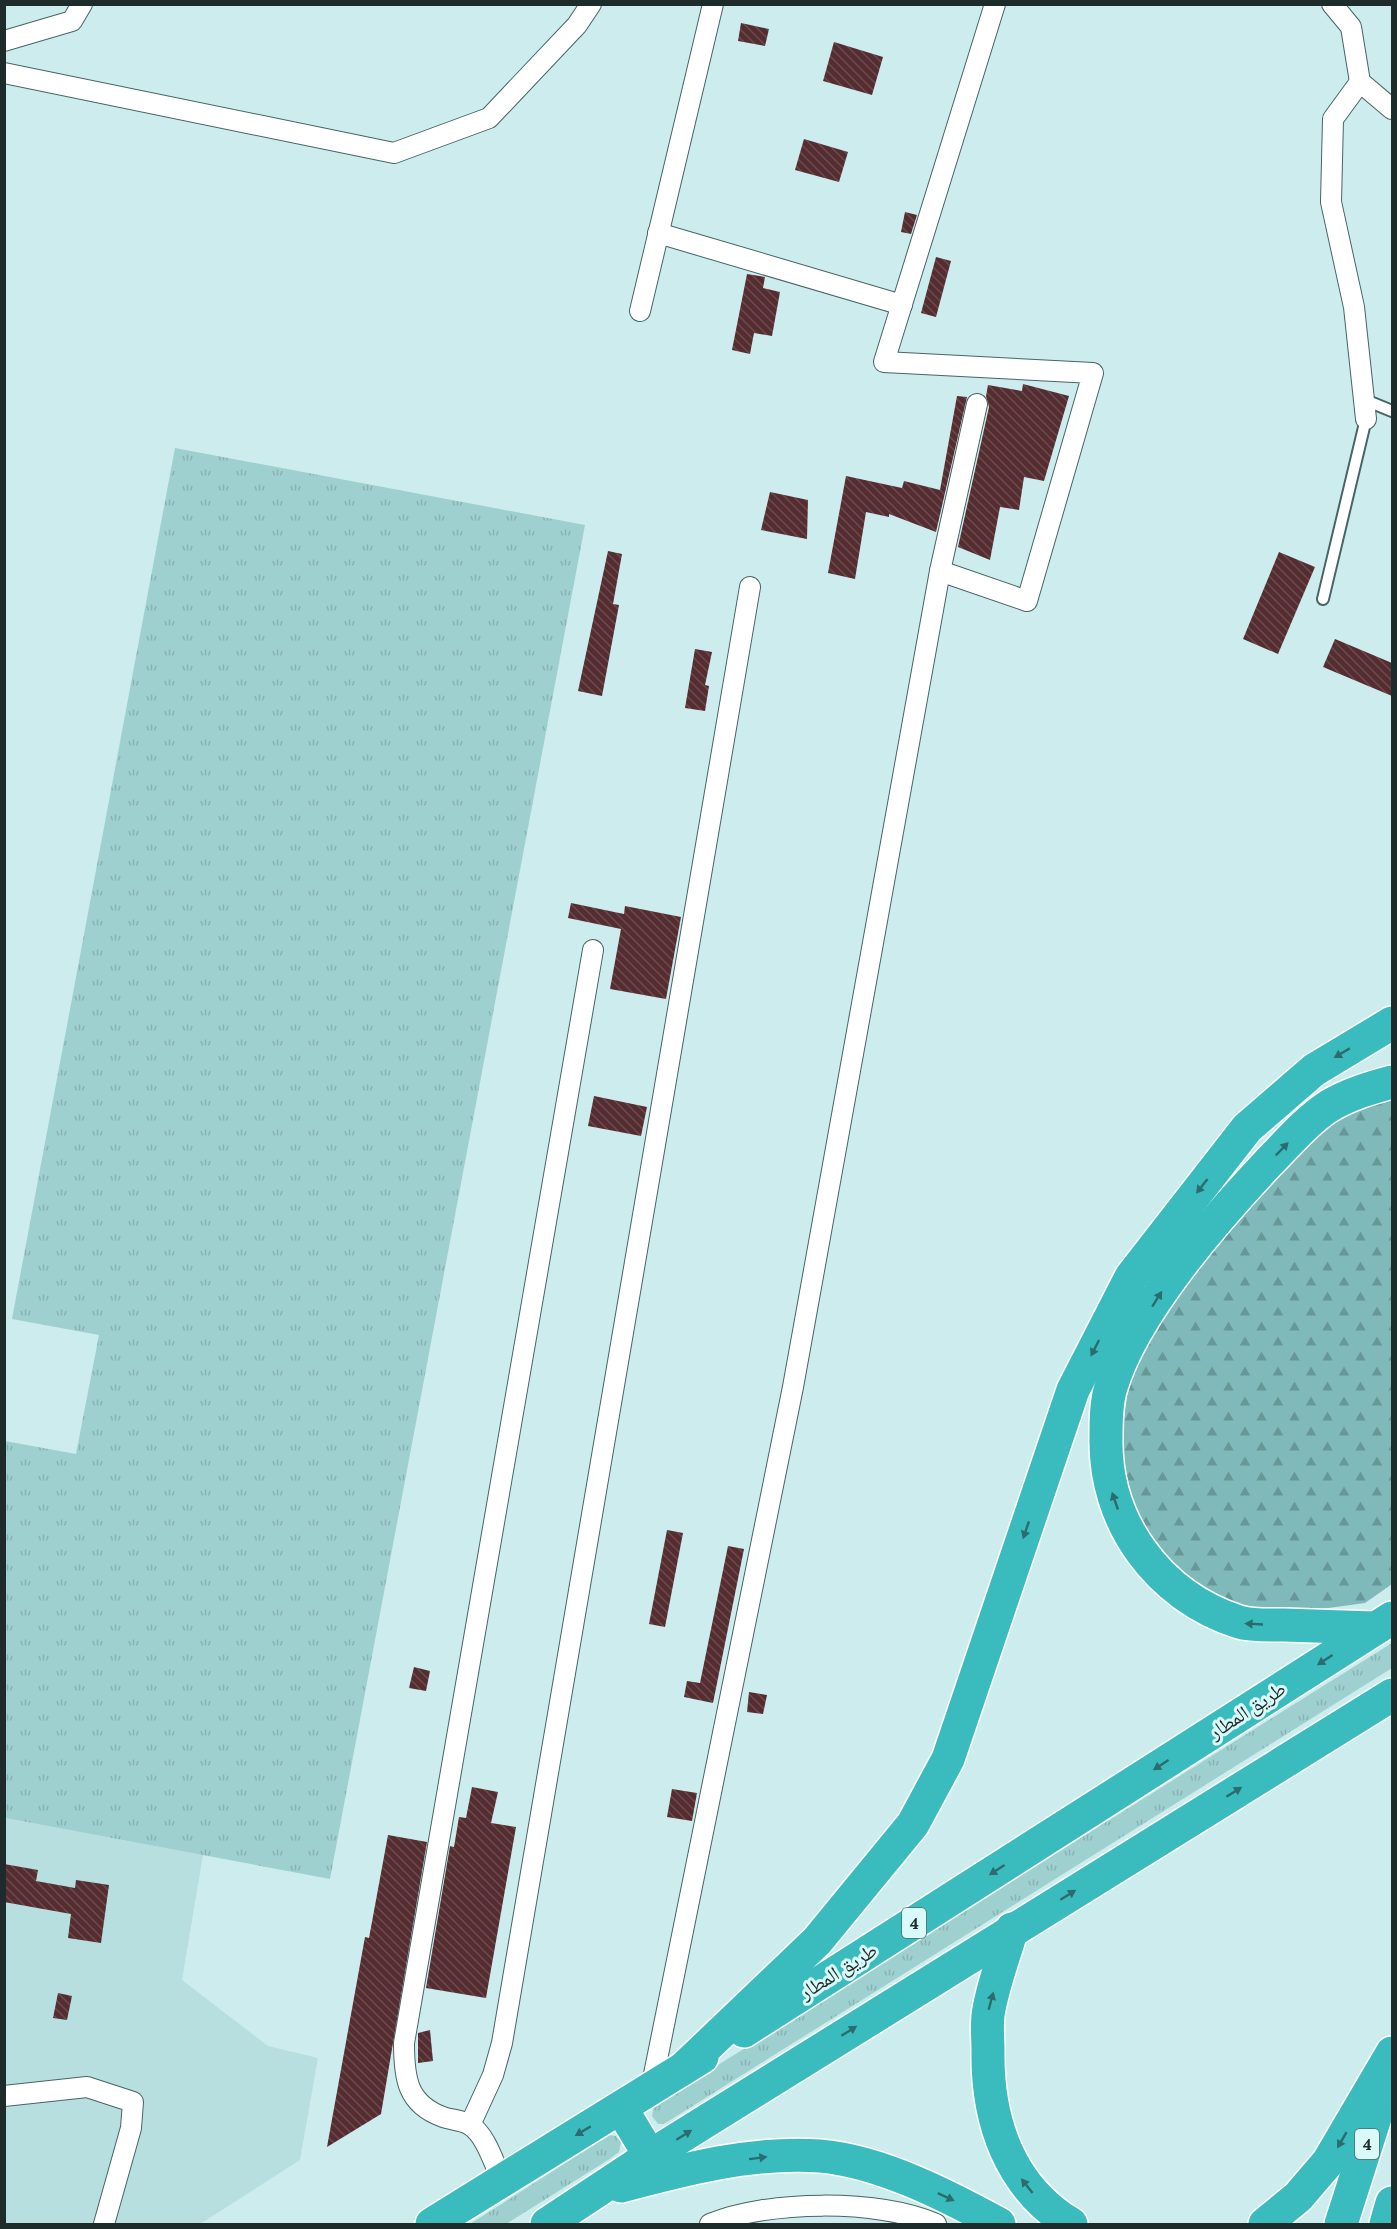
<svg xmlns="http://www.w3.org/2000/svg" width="1397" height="2229" font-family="'Crimson Pro','Noto Naskh Arabic',serif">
<defs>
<pattern id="grass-tufts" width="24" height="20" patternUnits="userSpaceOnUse" patternTransform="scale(1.5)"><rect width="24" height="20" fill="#9fd0d0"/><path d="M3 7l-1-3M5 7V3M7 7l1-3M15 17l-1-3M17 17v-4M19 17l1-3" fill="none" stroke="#88b3b3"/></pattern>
<pattern id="forest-firs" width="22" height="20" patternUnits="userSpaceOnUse" patternTransform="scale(1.5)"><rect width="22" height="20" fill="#80b9b9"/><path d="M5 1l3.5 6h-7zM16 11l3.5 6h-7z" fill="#689797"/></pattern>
<pattern id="building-back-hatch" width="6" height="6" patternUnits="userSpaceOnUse" patternTransform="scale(1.5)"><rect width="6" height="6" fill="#552d30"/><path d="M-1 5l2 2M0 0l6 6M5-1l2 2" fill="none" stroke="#6a4a4d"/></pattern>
</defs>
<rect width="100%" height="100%" fill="#cdeced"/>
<path fill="#b8dfe0" d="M4 1818 203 1855 182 1980 268 2046 318 2058 300 2160 200 2224H5Z"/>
<g fill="url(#grass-tufts)">
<path d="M175 448 585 525 330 1879 5 1818V1441L76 1454 99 1335 12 1319Z"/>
<path d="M1392 1643V1668L664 2124H658L652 2116 654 2105Z"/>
<path d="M609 2135 616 2136 621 2142 619 2152 608 2160 506 2224H470Z"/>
</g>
<path fill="url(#forest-firs)" d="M1386 1094H1392V1584L1365 1603 1314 1610H1266L1224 1602 1164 1562 1124 1490 1121 1441 1129 1382 1147 1344 1191 1279 1283 1162 1338 1119Z"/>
<g fill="url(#building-back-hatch)">
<path d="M741 23 769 29 765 46 738 41Z"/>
<path d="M834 42 883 57 872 95 823 81Z"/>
<path d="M804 139 848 152 839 182 795 170Z"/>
<path d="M905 212 917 215 911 234 901 232Z"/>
<path d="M936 257 951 261 936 317 921 313Z"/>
<path d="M747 274 765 277 763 288 780 292 772 336 754 333 750 354 732 350Z"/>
<path d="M1023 384 1069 396 1044 481 1024 477 1019 510 1000 507 990 560 958 547 989 407 986 396 988 385 1022 391Z"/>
<path d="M957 396 967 397 936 532 889 514V517L866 512 855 579 828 573 846 476 902 488 904 481 940 490Z"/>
<path d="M770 492 808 500 807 539 761 530Z"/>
<path d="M608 551 622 554 613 604 619 605 602 696 578 691Z"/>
<path d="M1279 552 1315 567 1278 654 1243 639Z"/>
<path d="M1335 639 1392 663V696L1323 667Z"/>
<path d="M695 649 712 652 705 685 709 686 705 711 685 708Z"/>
<path d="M571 903 624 914 625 906 681 917 666 999 610 989 621 929 568 918Z"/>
<path d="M594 1096 647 1107 641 1136 588 1126Z"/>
<path d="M667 1530 683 1533 665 1627 649 1624Z"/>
<path d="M728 1546 744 1549 713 1703 684 1697 687 1681 700 1683Z"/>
<path d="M414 1667 430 1671 426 1691 409 1688Z"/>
<path d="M749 1692 767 1695 763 1714 747 1712Z"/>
<path d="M472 1787 498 1792 491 1823 516 1827 486 1998 426 1988 450 1846 454 1847 459 1817 466 1818Z"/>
<path d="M672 1789 697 1793 692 1821 667 1817Z"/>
<path d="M388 1835 427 1842 381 2114 327 2147 365 1937 369 1938Z"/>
<path d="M4 1864 38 1870 36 1881 75 1888 76 1880 109 1885 101 1943 68 1938 71 1914 4 1902Z"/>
<path d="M58 1993 72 1996 67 2020 53 2018Z"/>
<path d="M430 2030 433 2061 418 2063V2033Z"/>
</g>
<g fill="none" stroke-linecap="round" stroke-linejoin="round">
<defs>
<path id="lane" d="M1323 599 1370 402 1392 411"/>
<g id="street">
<path d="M1332 4 1351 27 1360 82 1392 109"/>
<path d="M4 41 72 21 82 4"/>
<path d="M4 73 394 153 489 118 577 25 591 4"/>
<path d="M1360 82 1333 119 1331 202 1354 307 1366 419"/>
<path d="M658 233 902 305"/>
<path d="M640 311 713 4"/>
<path d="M977 404 940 571 1027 601 1093 373 884 362 995 4"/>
<path d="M651 2089 793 1387 940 571"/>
<path d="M4 2096 87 2087 133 2102 131 2128 104 2224"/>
<path d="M470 2125 493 2075 502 2043 750 587"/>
<path d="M502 2180C494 2164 486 2135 470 2125 463 2120 451 2120 443 2117 407 2104 404 2078 404 2043L593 950"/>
<path d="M710 2224C768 2200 877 2199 936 2224"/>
</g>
<g id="highway">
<path d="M1375 1628C1345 1627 1315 1626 1284 1625 1270 1625 1252 1626 1239 1622 1158 1596 1104 1522 1106 1437 1106 1421 1106 1402 1111 1387 1133 1313 1216 1218 1269 1162 1288 1143 1306 1121 1329 1106 1349 1094 1370 1088 1392 1082"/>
<path d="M1012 1929C1004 1956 994 1982 989 2009 986 2022 988 2037 988 2051 987 2120 1009 2187 1071 2224"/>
<path d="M744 2031 1392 1618"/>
<path d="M684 2068 817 1941 913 1824 948 1759 1073 1390 1131 1277 1247 1128 1314 1070 1392 1023"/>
<path d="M621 2108 650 2156"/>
<path d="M621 2186C685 2169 753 2151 820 2156 880 2161 948 2196 999 2224"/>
<path d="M432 2224 702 2057"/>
<path d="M547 2224 650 2156 1392 1695"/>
<path d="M1265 2224 1298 2197 1328 2162 1392 2053"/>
<path d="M1341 2224 1381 2099"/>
<path d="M1386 2224 1392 2203"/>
</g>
</defs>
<use href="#lane" stroke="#486465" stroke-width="14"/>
<use href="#street" stroke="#486465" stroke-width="22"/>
<use href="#highway" stroke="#fff" stroke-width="36"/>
<use href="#lane" stroke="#fff" stroke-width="10"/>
<use href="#street" stroke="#fff" stroke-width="20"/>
<use href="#highway" stroke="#3abcbf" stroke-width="33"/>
</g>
<defs><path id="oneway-solid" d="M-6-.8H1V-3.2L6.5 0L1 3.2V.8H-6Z" transform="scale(1.5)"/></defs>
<g fill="#2b6c6e">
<use href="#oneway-solid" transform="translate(1342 1053) rotate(149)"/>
<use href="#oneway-solid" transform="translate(1282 1149) rotate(-46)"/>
<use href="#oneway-solid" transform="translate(1202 1186) rotate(128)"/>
<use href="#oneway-solid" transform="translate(1157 1299) rotate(-58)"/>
<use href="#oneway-solid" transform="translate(1095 1348) rotate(117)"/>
<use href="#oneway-solid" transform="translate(1115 1501) rotate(-109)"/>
<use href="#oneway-solid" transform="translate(1026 1530) rotate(109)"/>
<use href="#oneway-solid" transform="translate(1254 1624) rotate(-177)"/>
<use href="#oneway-solid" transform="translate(1325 1660) rotate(147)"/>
<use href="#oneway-solid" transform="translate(1161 1765) rotate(147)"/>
<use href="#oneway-solid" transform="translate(1234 1792) rotate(-32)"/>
<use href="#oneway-solid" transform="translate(997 1870) rotate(147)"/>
<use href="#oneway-solid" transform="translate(1068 1895) rotate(-32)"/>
<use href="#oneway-solid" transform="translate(991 2001) rotate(-75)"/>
<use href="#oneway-solid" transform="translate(849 2031) rotate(-32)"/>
<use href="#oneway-solid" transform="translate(583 2131) rotate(149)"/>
<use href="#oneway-solid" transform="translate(684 2135) rotate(-32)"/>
<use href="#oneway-solid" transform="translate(1342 2140) rotate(120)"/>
<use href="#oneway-solid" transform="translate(758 2158) rotate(-7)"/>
<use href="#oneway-solid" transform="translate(1027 2186) rotate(-128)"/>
<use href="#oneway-solid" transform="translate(946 2197) rotate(25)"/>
</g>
<g text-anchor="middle" stroke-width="6" stroke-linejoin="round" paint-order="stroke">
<g fill="#dafafa" stroke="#566969" stroke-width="1.5">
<rect x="902" y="1908" width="24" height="30" rx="4.5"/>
<rect x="1355" y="2129" width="24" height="30" rx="4.5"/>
</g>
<g font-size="18" font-weight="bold" fill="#1e2b2b">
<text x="914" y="1929">4</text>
<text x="1367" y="2150">4</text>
</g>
<g font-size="20" fill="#1e2b2b" stroke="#dafafa">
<text transform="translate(1247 1710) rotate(-33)" y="7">طريق المطار</text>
<text transform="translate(838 1971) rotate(-32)" y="7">طريق المطار</text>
</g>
</g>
<rect width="1397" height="2229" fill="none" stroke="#1e2b2b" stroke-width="12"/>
</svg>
